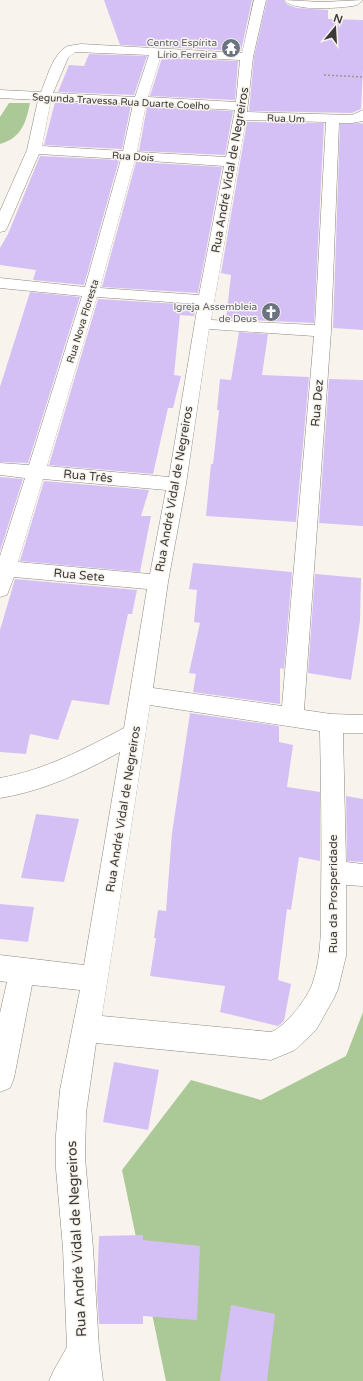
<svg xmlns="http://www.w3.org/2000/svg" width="363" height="1381" font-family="'Varela Round',sans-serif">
<rect width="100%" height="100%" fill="#f8f4ed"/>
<g fill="#abc996">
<path d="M9 103H30C26 123 21 138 0 144V117Z"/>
<path d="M363 1012V1381H166L122 1170 191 1080 261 1100 346 1056Z"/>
</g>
<g fill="#d5c0f5">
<path d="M104 0H252L241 51 120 45Z"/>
<path d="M267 0H283L288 5 297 8 328 10V19L363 20V70L361 109 352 113 249 111 254 57Z"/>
<path d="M89 54 147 56 134 95 58 92 69 65 84 66Z"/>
<path d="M162 58 238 61 235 100 150 96Z"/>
<path d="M55 102 131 105 122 149 44 145Z"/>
<path d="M147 107 233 111 225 155 139 151Z"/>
<path d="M247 122 324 123 314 323 226 319 231 275 221 273Z"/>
<path d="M360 123 363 124V330L333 328 340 124Z"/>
<path d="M40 156 119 160 84 285 33 280 36 270 0 265V248L8 234Z"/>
<path d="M136 162 222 167 198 293 102 287Z"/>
<path d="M30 292 80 297 28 463 0 462V387Z"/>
<path d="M98 299 196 305 194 316 180 315 174 375 181 376 173 408H168L153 474 49 465Z"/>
<path d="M239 332 268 334 262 375 309 377 296 522 206 516 211 464H213L219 410H217L220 379 231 380Z"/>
<path d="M329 379 363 380V526L319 523Z"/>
<path d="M0 477 23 479 0 551Z"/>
<path d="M44 481 149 490 141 516H151L140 572 20 561Z"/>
<path d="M193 563 292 572 284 669 280 668V704L193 692 196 674 189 673 200 623 194 622 197 590 189 589Z"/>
<path d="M315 574 361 578 360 621 351 680 308 673Z"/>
<path d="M15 579 137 590 132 614H128L109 705 72 700 58 740 30 734 26 754 0 752V630Z"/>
<path d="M190 713 279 726V742L293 745 287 787 320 792V861L299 857 291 910 287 909 278 980 291 984 284 1021 278 1026 220 1012 225 986 150 976 156 938H154L158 910 166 911 172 833Z"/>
<path d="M346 796 363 799V862L347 861Z"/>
<path d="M36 814 79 819 64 882 21 878Z"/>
<path d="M0 904 34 907 28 942 0 939Z"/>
<path d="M114 1062 159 1070 148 1130 103 1122Z"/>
<path d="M143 1235V1240L200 1246 197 1320 143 1316V1324H99L97 1293 99 1236Z"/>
<path d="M231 1305 275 1314 267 1381H220Z"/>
</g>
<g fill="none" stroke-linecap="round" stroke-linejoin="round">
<defs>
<g id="minor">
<path d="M254 0H266L253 57 247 112 352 115 363 110V121L352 123H339L331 331 304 710 331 714 363 715V733H343L346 862 363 864V886L346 885V956L338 989 334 998 316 1030 295 1050 271 1060 96 1043 86 1113 85 1158 93 1248 99 1348 103 1381H49L54 1370 67 1347 63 1248 56 1169V1135L60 1090 80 990 32 985 14 1078 10 1088 0 1092V1013L7 982 0 981V955L84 965 120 752C82 773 43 791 0 798V778C45 770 84 749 124 728L147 589 14 577 7 595 0 597V556L25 478 0 475V463L29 465 82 296 0 288V278L85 287 121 159 39 154 7 228 5 231 0 232V211L27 150 38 100 0 98V90L41 92C47 78 53 53 68 46 72 45 77 45 81 44L242 53ZM75 52 149 55 135 97 53 93 68 58ZM161 56 240 60 236 102 148 97ZM51 100 133 104 123 151 42 146ZM146 105 235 110 226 157 137 152ZM246 120 326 122 315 325 211 320ZM135 160 224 166 199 295 100 288ZM97 297 198 304 169 477 47 466ZM209 329 314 336 282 706 153 688 168 582 186 484ZM43 479 166 490 150 574 18 562ZM150 705 320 731C321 786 322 842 321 898 321 926 322 955 313 982 308 998 286 1026 271 1032L102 1016Z"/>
<path d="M284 0 322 2 363 0 357 5 353 6C338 8 294 12 284 0Z"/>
</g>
</defs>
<use href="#minor" stroke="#8b8782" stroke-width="1"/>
<path stroke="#9a9793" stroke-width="1.5" stroke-dasharray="2 2" stroke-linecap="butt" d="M324 75 363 77"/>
<use href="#minor" fill="#fff" fill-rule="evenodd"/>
</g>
<defs>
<symbol id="temple-disc" viewBox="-11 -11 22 22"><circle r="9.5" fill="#6b7280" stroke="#f8f4ed"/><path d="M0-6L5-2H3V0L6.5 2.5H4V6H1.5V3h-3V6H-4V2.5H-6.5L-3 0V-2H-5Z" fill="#fff"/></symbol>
<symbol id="church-disc" viewBox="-11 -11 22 22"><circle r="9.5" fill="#6b7280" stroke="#f8f4ed"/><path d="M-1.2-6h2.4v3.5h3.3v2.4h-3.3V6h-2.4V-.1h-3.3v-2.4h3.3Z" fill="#fff"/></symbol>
</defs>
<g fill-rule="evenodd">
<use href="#temple-disc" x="220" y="37" width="22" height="22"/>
<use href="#church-disc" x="260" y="301" width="22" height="22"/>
</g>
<g text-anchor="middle" stroke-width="3" stroke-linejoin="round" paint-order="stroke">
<g font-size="10" fill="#5b616d" stroke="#f8f4ed" text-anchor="end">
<text x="217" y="46">Centro Espírita<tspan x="217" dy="12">Lírio Ferreira</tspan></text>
<text x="257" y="310">Igreja Assembleia<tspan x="257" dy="12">de Deus</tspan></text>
</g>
<g font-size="10" fill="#3c3a38" stroke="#f8f4ed">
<text transform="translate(121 101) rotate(3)" y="4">Segunda Travessa Rua Duarte Coelho</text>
<text transform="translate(286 118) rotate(2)" y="4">Rua Um</text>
<text transform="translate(133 156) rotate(4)" y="4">Rua Dois</text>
<text transform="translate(82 321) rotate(-73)" y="4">Rua Nova Floresta</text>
</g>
<g font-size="12" fill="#3c3a38" stroke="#f8f4ed">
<text transform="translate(230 170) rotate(-80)" y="4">Rua André Vidal de Negreiros</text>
<text transform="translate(317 403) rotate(-85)" y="4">Rua Dez</text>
<text transform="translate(88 476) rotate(5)" y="4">Rua Três</text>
<text transform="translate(174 489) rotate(-80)" y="4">Rua André Vidal de Negreiros</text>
<text transform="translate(79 575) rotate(5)" y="4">Rua Sete</text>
<text transform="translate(123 809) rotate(-81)" y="4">Rua André Vidal de Negreiros</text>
<text transform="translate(333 894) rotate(-90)" y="4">Rua da Prosperidade</text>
</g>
<g font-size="14" fill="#3c3a38" stroke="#f8f4ed">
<text transform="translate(76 1239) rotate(-93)" y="5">Rua André Vidal de Negreiros</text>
</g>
</g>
<g transform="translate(335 28) rotate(18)" stroke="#f8f4ed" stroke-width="3" paint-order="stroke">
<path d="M0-3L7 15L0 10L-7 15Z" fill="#3c3a38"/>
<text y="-6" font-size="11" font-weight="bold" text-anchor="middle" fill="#3c3a38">N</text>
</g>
</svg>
